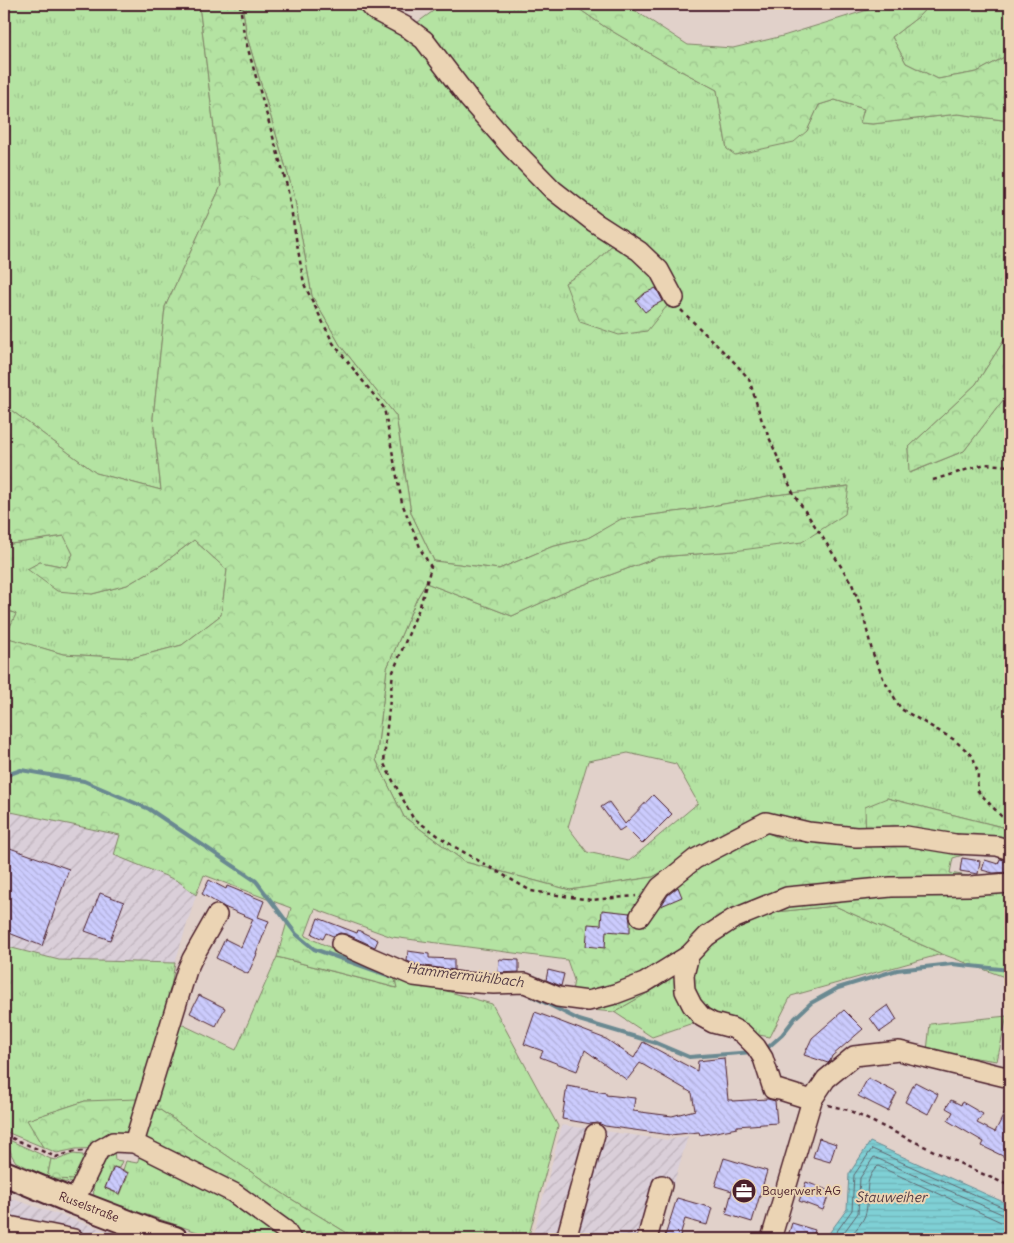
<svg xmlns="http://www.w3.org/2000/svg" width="1014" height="1243" font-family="Delius,sans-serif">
<defs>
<pattern id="industrial-furrows" width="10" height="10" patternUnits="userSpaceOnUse" patternTransform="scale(1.25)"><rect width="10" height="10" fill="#dacfd9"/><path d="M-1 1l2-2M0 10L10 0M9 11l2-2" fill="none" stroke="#bdb1ba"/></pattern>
<pattern id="grass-tufts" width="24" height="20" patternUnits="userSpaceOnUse" patternTransform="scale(1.25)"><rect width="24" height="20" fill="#b4e3a2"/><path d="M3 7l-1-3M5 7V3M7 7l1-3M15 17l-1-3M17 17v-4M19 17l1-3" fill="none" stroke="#9cc28c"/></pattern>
<pattern id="forest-crowns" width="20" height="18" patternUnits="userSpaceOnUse" patternTransform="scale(1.25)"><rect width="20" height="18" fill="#b4e3a2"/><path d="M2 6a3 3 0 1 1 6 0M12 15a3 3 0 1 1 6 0" fill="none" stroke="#9cc28c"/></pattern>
<pattern id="water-rules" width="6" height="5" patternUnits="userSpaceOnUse" patternTransform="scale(1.25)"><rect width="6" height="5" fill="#7fd0d5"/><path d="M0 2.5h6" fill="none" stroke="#6fb2b7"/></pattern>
<pattern id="building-back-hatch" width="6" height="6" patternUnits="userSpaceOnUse" patternTransform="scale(1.25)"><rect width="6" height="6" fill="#cbcbfd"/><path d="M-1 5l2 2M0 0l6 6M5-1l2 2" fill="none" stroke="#b0aed9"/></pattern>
</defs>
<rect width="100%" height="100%" fill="#e1d1ca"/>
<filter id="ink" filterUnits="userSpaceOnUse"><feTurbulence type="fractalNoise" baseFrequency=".02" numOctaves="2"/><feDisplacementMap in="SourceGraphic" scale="10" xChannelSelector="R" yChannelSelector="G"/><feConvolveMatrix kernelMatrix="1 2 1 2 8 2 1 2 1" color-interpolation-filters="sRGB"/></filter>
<g filter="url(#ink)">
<g fill="url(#industrial-furrows)">
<path d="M11 812 121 835 114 855 178 881 196 895 175 963 59 960 4 946V814Z"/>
<path d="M562 1125 668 1140 688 1136 657 1239H532Z"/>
<path d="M4 1196 130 1239H4Z"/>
</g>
<g fill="url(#grass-tufts)" stroke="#7f8166" fill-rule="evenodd">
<path d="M4 4H199L221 186 165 307 153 418 161 490 96 473 4 405Z"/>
<path d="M242 4H365L407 30 443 4H572L605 27 668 64 717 90 727 149 807 131 819 105 835 100 864 109 860 123 873 124 958 114 1010 121V331L976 384 908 448 910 473 964 451 1010 391V829L887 798 866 843 787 841 746 824 653 877 570 890 465 862 404 817 376 760 387 668 417 598 426 583 512 616 572 589 659 557 734 551 848 486 768 496 690 510 622 519 588 538 551 547 499 569 434 561 411 513 396 416 340 345 312 296 294 195 247 37ZM619 238 671 301 565 283 592 266ZM628 753 676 764 698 803 629 861 587 852 568 827 588 761Z"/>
<path d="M930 4H1010V54L977 72 938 79 906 63 892 37 918 17Z"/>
<path d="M65 536 73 554 66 567 40 562 28 569 92 594 127 585 161 565 194 540 227 570 221 615 182 645 132 658 63 654 4 637 16 614 4 609V545Z"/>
<path d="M835 906 942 954 791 996 770 1037 693 1023 652 1037 614 1012 658 987 726 926 775 912Z"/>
<path d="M4 946 59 960 175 963 166 1017 236 1050 277 957 396 988 394 976 492 1004 558 1126 528 1239H357L288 1197 160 1110 85 1101 28 1120 43 1147 4 1131Z"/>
<path d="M1007 1016 997 1061 927 1051 930 1024Z"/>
<path d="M9 1140 51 1159 48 1174 76 1180 75 1182C60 1187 31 1168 16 1162L12 1156 7 1141Z"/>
<path d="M142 1150 267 1221 286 1239H218L94 1197 93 1187 103 1163 114 1151 115 1160 122 1161 119 1168 113 1167 105 1188 120 1195 129 1173 123 1170 126 1161 137 1163Z"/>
</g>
<g fill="url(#forest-crowns)" stroke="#7f8166">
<path d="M199 4H242L247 37 294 195 312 296 340 345 396 416 411 513 434 561 499 569 551 547 588 538 621 519 690 510 768 496 849 486 845 514 802 542 734 551 659 557 572 589 512 616 426 583 417 598 387 668 376 760 404 817 465 862 570 890 653 877 746 824 787 841 866 843 865 807 887 798 1010 829V850L989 847 953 858 950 873 1010 883V979L942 954 835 906 775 912 726 926 658 987 614 1012 569 1008 574 980 567 960 392 937 315 909 305 936 394 976 397 988 277 957 291 908 204 875 196 895 178 881 114 855 120 835 11 812 4 814V609L16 614 5 637 63 654 132 658 182 645 221 615 227 570 194 540 161 565 127 585 92 594 57 591 27 569 40 562 66 567 73 554 64 536 4 545V405L96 473 161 490 153 418 165 307 221 186Z"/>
<path d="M572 4H625L688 45 733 48 783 36 887 4H930L918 17 892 37 906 63 938 79 977 72 1010 54V121L958 114 873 124 860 123 864 109 835 100 819 105 807 131 794 142 735 155 727 149 717 90 668 64 605 27Z"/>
<path d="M619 238 639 251 671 301 647 331 619 335 580 322 565 283 592 266Z"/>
<path d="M1010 331V391L964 451 909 473 908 448 976 384Z"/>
<path d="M136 1099 160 1110 288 1197 357 1239H307L147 1147 76 1149 57 1153 43 1147 27 1120 85 1101Z"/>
<path d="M73 1154 83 1155 84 1165 76 1180 55 1179 48 1174 51 1159 57 1160Z"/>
</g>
<path fill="url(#water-rules)" stroke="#6a8991" d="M870 1142 1010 1205V1239H827L830 1232 847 1209 849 1174Z"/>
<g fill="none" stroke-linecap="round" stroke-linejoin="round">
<g stroke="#5f666f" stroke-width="1">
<path d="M832 1239 835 1234 852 1210 854 1175 872 1149 1006 1209H1010"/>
<path d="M839 1239 858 1213 860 1178 874 1157 1004 1215 1010 1216"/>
<path d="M848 1239C854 1231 864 1222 866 1212 870 1194 862 1181 878 1166L1001 1222 1010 1223"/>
</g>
<g stroke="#6a8991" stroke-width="4">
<path d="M4 776 21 770 84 781 149 809 256 881 296 934 314 949 393 977"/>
<path d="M532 996 579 1020 656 1043 689 1057 753 1052"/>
<path d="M765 1050 782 1035 795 1018 811 1003 838 988 897 970 952 964 1010 970"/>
</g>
</g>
<g fill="url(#building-back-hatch)" stroke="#4a1f2b">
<path d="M656 288 663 301 653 306 645 312 636 301 645 293Z"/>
<path d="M653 795 672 814 642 844 625 827 619 831 601 807 609 802 625 824Z"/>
<path d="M7 847 69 869 42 946 4 931V854Z"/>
<path d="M962 858 980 861 978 874 960 871Z"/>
<path d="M1000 859 1010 861V872L993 873 982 870 985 860 998 864Z"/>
<path d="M209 880 226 889 227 886 264 901 258 917 269 921 256 954H257L248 974 216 958 225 939 241 947 253 919 224 907 202 894Z"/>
<path d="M678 887 682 897 661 906 668 895Z"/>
<path d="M100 893 124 902 110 940 85 931Z"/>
<path d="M602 910 630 913 629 916 630 922V933L606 931 605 948 586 946 588 924 601 925Z"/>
<path d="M318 918 357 933 358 930 378 940 375 947 346 934 340 933 333 936 326 933 323 939 312 934Z"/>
<path d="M408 951 429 954V958L454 959V970L417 965 407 961Z"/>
<path d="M499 959 519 960V972L498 973Z"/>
<path d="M548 970 564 974 561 986 546 980Z"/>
<path d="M199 995 225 1008 216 1026 190 1013Z"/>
<path d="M888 1005 897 1020 880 1032 870 1018Z"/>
<path d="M844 1010 863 1029 832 1056 830 1061 828 1063 804 1055 812 1038Z"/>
<path d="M535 1012 606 1039 634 1058 643 1042 697 1071 698 1061 724 1058 728 1100H732V1101L768 1099 775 1101 777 1123 737 1126V1128L700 1135 699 1132 670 1135 605 1126 598 1123 591 1124 562 1119 567 1086 606 1093V1095L635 1098 633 1111 672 1116 695 1110 692 1093 640 1063 627 1080 585 1050 577 1071 540 1057 543 1051 524 1044Z"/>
<path d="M868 1078 897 1093 888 1111 858 1096Z"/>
<path d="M915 1082 938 1094 928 1114 905 1102Z"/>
<path d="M951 1100 961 1105 962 1102 983 1114 977 1123 995 1132 1010 1102V1128L1006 1137 1010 1139V1152L1007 1158 982 1146 984 1142 948 1121 953 1112 946 1108Z"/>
<path d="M819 1138 836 1144 830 1162 813 1157Z"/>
<path d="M724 1158 767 1171 752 1222 726 1214 732 1191 715 1186Z"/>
<path d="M114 1167 128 1173 120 1194 105 1188Z"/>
<path d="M806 1182 830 1191 823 1210 799 1201Z"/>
<path d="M677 1198 712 1208 707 1225 685 1219 679 1239H664Z"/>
<path d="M792 1223 815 1230 812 1239H787Z"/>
</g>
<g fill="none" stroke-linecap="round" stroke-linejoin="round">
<defs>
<g id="minor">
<path d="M369 4 374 10 408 28 424 40 469 99 511 147 553 190 594 222 639 251 659 270 674 298"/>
<path d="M640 916 660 887 695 859 766 822 808 832 856 837 906 836 955 844 997 846 1010 850"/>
<path d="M341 944 372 958 414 976 461 982 494 984 525 983 558 997 588 1001 615 994 644 983 689 955"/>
<path d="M812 1100 780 1090 773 1089 763 1058 756 1047 742 1033 732 1028 713 1023 702 1017 692 1005 685 991 684 975 689 955 707 936 733 919 787 897 891 887 970 886 1010 883"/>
<path d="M134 1143 187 970 192 959 217 915"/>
<path d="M74 1202 99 1150 113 1142 134 1143 234 1193 285 1230 291 1239"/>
<path d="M4 1225 74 1239"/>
<path d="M566 1239 595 1134"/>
<path d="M647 1239 662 1185"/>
<path d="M771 1239 812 1100 826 1079 854 1056 899 1051 1010 1078"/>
</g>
<path id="major" d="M4 1173 74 1202 155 1233 175 1239"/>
</defs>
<use href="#minor" stroke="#4a1f2b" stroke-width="22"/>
<use href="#major" stroke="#4a1f2b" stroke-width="28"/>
<g stroke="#4a1f2b" stroke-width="2.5" stroke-dasharray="4 4" stroke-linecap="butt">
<path d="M240 4 244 35 287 186 304 284 333 343 384 408 402 503 422 552 431 567 420 606 393 672 386 736 384 764 413 818 453 846 531 891 591 900 636 896"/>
<path d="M681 310 736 364 749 379 762 421 793 493 825 541 852 584 862 610 872 651 883 678 901 709 953 739 973 756 978 774 977 790 1001 816 1010 819"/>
<path d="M933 480 985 464 1010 466"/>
<path d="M828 1105 848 1110 976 1171 1010 1186"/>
<path d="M4 1137 7 1136 56 1157 73 1152 83 1151"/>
<path d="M4 1145 9 1156"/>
<path d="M191 1235 204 1239"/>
</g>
<use href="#minor" stroke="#ebd4b4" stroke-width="19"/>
<use href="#major" stroke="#ebd4b4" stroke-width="24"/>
</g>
</g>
<defs>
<symbol id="office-disc" viewBox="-11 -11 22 22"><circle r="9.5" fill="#4a1f2b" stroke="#ebd4b4"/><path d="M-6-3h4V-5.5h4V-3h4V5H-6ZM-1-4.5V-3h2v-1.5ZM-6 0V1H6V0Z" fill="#fff"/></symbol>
</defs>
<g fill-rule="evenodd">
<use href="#office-disc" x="730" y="1177" width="28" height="28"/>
</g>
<g text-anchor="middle" stroke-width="4" stroke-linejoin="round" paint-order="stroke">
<g font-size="12" fill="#4a1f2b" stroke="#ebd4b4" text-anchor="start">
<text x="762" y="1195">Bayerwerk AG</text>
</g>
<g font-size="12" fill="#4a1f2b" stroke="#ebd4b4">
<text transform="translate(89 1207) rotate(21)" y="4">Ruselstraße</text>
</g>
<g font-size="14" font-style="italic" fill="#523a44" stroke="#ebd4b4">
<text transform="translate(465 975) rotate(7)" y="5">Hammermühlbach</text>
<text x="891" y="1202">Stauweiher</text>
</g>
</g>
<rect width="1014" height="1243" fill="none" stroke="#ebd4b4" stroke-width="20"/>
<rect x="10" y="10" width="994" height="1223" fill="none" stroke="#4a1f2b" stroke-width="2" filter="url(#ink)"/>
</svg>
